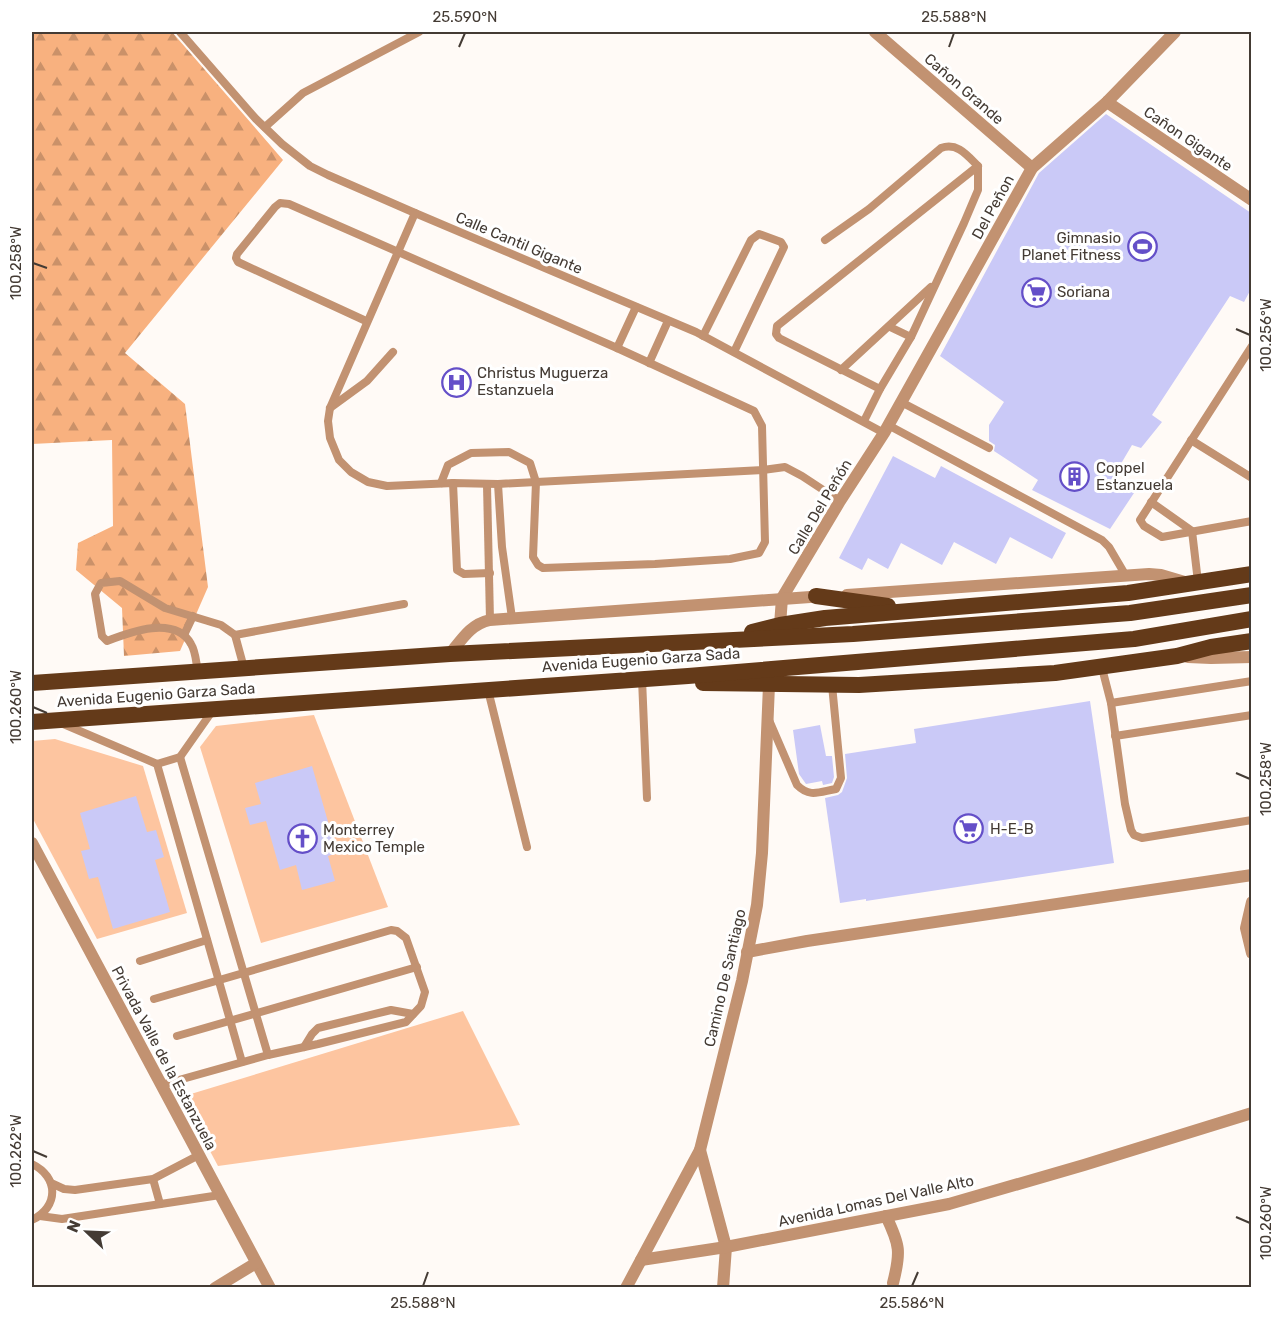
<svg xmlns="http://www.w3.org/2000/svg" width="1283" height="1319" font-family="Rubik,sans-serif">
<defs>
<pattern id="forest-firs" width="22" height="20" patternUnits="userSpaceOnUse" patternTransform="scale(1.5)"><rect width="22" height="20" fill="#f8b17f"/><path d="M5 1l3.5 6h-7zM16 11l3.5 6h-7z" fill="#ca9169"/></pattern>
</defs>
<rect width="100%" height="100%" fill="#fffaf6"/>
<g fill="#fdc5a0">
<path d="M314 715 388 907 261 943 200 747 216 726Z"/>
<path d="M55 739 143 766 187 913 97 939 32 817V741Z"/>
<path d="M463 1011 520 1125 218 1166 181 1097Z"/>
</g>
<path fill="url(#forest-firs)" d="M32 32H172L283 160 125 353 185 404 208 587 180 651 124 656 122 608 76 570 78 543 113 526 112 440 32 444Z"/>
<g fill="#cac9f7">
<path d="M1106 114 1251 213V289L1244 302 1230 296 1152 415 1162 422 1141 448 1132 445 1112 479 1134 493 1110 529 1032 490 1038 480 994 451 995 445 989 441V425L1004 402 940 356 1039 173Z"/>
<path d="M893 456 935 478 941 466 1066 533 1052 559 1010 537 996 564 954 542 942 565 901 543 888 569 868 558 862 570 839 558Z"/>
<path d="M1090 701 1114 863 866 901V899L840 903 825 798 838 795 842 792 847 778 845 754 916 743 914 729Z"/>
<path d="M820 725 826 756H832L834 777 832 783 823 785 822 781 806 784 799 774 793 730Z"/>
<path d="M312 766 337 853 328 856 335 881 302 890 296 865 280 870 266 821 250 825 245 808 261 804 255 783Z"/>
<path d="M136 796 147 832 156 830 164 857 155 860 170 912 113 929 98 877 89 879 81 851 90 849 80 813Z"/>
</g>
<g fill="none" stroke-linecap="round" stroke-linejoin="round">
<g stroke="#c29271" stroke-width="8">
<path d="M180 32 256 119 282 144 310 166 328 175 415 213 696 332 884 433"/>
<path d="M265 127 303 93 419 32"/>
<path d="M415 213 330 408 328 421 330 438 339 460 351 472 368 482 387 486 453 483 498 484 763 470 785 467 802 476 840 501"/>
<path d="M825 240 869 209 941 148C957 142 967 155 978 166V190L964 223 911 337 880 389 864 421"/>
<path d="M366 321 238 262 236 258 237 254 275 207 280 203 289 204 617 348 754 411 762 426 765 542 759 553 730 559 655 564 543 568 538 565 533 557 536 482 530 463 509 452 471 453 448 465 441 483"/>
<path d="M890 327 911 337"/>
<path d="M703 336 751 240 759 234 781 242 784 247 734 352"/>
<path d="M1252 346 1140 520 1144 526 1162 537 1252 521"/>
<path d="M617 348 636 307"/>
<path d="M649 363 668 321"/>
<path d="M841 370 931 287"/>
<path d="M880 389 779 338 776 334 777 326 978 166"/>
<path d="M901 402 989 448"/>
<path d="M330 408 367 381 393 352"/>
<path d="M888 425 1102 540 1109 547 1126 576"/>
<path d="M1191 440 1252 478"/>
<path d="M453 483 457 570 464 574 490 573"/>
<path d="M498 484 502 547 512 618"/>
<path d="M487 485 490 620"/>
<path d="M1151 502 1192 531 1198 582"/>
<path d="M184 635 193 616"/>
<path d="M235 635 404 604"/>
<path d="M1102 668 1111 703 1125 804 1131 830 1134 835 1142 838 1252 820"/>
<path d="M198 672C196 663 196 652 191 644 175 615 130 632 107 641L102 636 95 594 101 583 120 581 165 608 221 625 235 635 244 668"/>
<path d="M642 679 647 798"/>
<path d="M488 690 527 847"/>
<path d="M1111 703 1252 681"/>
<path d="M769 720 797 785C810 798 819 792 836 789L841 778 832 685"/>
<path d="M61 723 157 764 180 757 213 710"/>
<path d="M1115 736 1252 715"/>
<path d="M180 757 268 1055"/>
<path d="M157 764 242 1062"/>
<path d="M140 961 207 940"/>
<path d="M154 999 391 930 397 931 406 938 425 992 421 1006 406 1022 318 1044 268 1055 161 1085"/>
<path d="M177 1036 417 967"/>
<path d="M304 1047 312 1034 318 1028 391 1010 413 1014"/>
<path d="M32 1164C59 1177 59 1207 32 1220"/>
<path d="M153 1179 160 1204"/>
<path d="M51 1183 64 1189 75 1190 153 1179 199 1155"/>
<path d="M40 1216 62 1219 220 1195"/>
</g>
<g stroke="#c29271" stroke-width="12">
<path d="M875 32 1032 168"/>
<path d="M1107 102 1252 200"/>
<path d="M847 595 1149 574 1161 575 1188 583"/>
<path d="M780 625 782 598 840 501 884 433 1032 168 1107 102 1175 32"/>
<path d="M450 654C462 639 471 624 490 620L824 596"/>
<path d="M32 843 270 1288"/>
<path d="M1252 902 1246 928 1252 953"/>
<path d="M747 952 807 941 1252 875"/>
<path d="M700 1150 726 1247 723 1288"/>
<path d="M886 1216C900 1245 901 1252 893 1283"/>
<path d="M641 1260 726 1247 949 1204 1084 1165 1252 1113"/>
<path d="M215 1288 256 1263"/>
<path d="M626 1288 700 1150 742 981 757 905 762 853 769 685"/>
</g>
<path stroke="#c29271" stroke-width="12" d="M1188 657 1211 658 1252 657"/>
<g stroke="#643a19" stroke-width="16">
<path d="M816 596 888 606"/>
<path d="M752 632 780 625 825 618 1128 593 1252 574"/>
<path d="M32 683 450 654 853 634 1130 613 1252 595"/>
<path d="M703 683 859 685 1055 673 1177 656 1211 647 1252 641"/>
<path d="M32 722 688 676 1134 639 1252 619"/>
</g>
</g>
<path fill="none" stroke="#443b34" stroke-width="2" d="M459 47 465 33M949 47 954 33M33 263 47 268M1236 329 1250 335M33 707 47 713M1236 773 1250 779M33 1151 47 1157M1236 1217 1250 1223M423 1286 428 1272M912 1286 918 1272"/>
<defs>
<symbol id="stadium-ring" viewBox="-11 -11 22 22"><circle r="9.5" fill="#fff" stroke="#644fc8" stroke-width="1.5"/><path d="M0-5a6.5 5 0 1 0 0 10a6.5 5 0 1 0 0-10ZM-3.5-1.8h7v3.6h-7Z" fill="#644fc8"/></symbol>
<symbol id="supermarket-ring" viewBox="-11 -11 22 22"><circle r="9.5" fill="#fff" stroke="#644fc8" stroke-width="1.5"/><path d="M-6-5.5h2.5l.6 2H6L4.5 2H-2.5L-4.4-4H-6ZM-1.5 3.2a1.3 1.3 0 1 0 .1 0ZM3 3.2a1.3 1.3 0 1 0 .1 0Z" fill="#644fc8"/></symbol>
<symbol id="hospital-ring" viewBox="-11 -11 22 22"><circle r="9.5" fill="#fff" stroke="#644fc8" stroke-width="1.5"/><path d="M-5-5h3v3.5h4V-5h3V5h-3V1.5h-4V5h-3Z" fill="#644fc8"/></symbol>
<symbol id="building-ring" viewBox="-11 -11 22 22"><circle r="9.5" fill="#fff" stroke="#644fc8" stroke-width="1.5"/><path d="M-4-6H4V6H1V3H-1V6H-4ZM-2.5-4.3h1.7v1.8h-1.7ZM.8-4.3h1.7v1.8H.8ZM-2.5-1h1.7V.8h-1.7ZM.8-1h1.7V.8H.8Z" fill="#644fc8"/></symbol>
<symbol id="church-ring" viewBox="-11 -11 22 22"><circle r="9.5" fill="#fff" stroke="#644fc8" stroke-width="1.5"/><path d="M-1.2-6h2.4v3.5h3.3v2.4h-3.3V6h-2.4V-.1h-3.3v-2.4h3.3Z" fill="#644fc8"/></symbol>
</defs>
<g fill-rule="evenodd">
<use href="#stadium-ring" x="1126" y="230" width="33" height="33"/>
<use href="#supermarket-ring" x="1020" y="276" width="33" height="33"/>
<use href="#hospital-ring" x="440" y="366" width="33" height="33"/>
<use href="#building-ring" x="1058" y="460" width="33" height="33"/>
<use href="#supermarket-ring" x="952" y="812" width="33" height="33"/>
<use href="#church-ring" x="286" y="822" width="33" height="33"/>
</g>
<g text-anchor="middle" stroke-width="6" stroke-linejoin="round" paint-order="stroke">
<g font-size="15" fill="#443b34" stroke="#fff">
<text transform="translate(964 89) rotate(41)" y="5">Cañon Grande</text>
<text transform="translate(1188 139) rotate(34)" y="5">Cañon Gigante</text>
<text transform="translate(993 207) rotate(-61)" y="5">Del Peñon</text>
<text transform="translate(519 243) rotate(23)" y="5">Calle Cantil Gigante</text>
<text transform="translate(820 507) rotate(-59)" y="5">Calle Del Peñón</text>
<text transform="translate(641 660) rotate(-4)" y="5">Avenida Eugenio Garza Sada</text>
<text transform="translate(156 695) rotate(-4)" y="5">Avenida Eugenio Garza Sada</text>
<text transform="translate(725 978) rotate(-77)" y="5">Camino De Santiago</text>
<text transform="translate(164 1058) rotate(62)" y="5">Privada Valle de la Estanzuela</text>
<text transform="translate(876 1201) rotate(-12)" y="5">Avenida Lomas Del Valle Alto</text>
</g>
<g font-size="15" fill="#443b34" stroke="#fff" text-anchor="start">
<text x="1121" y="243" text-anchor="end">Gimnasio<tspan x="1121" dy="17">Planet Fitness</tspan></text>
<text x="1057" y="297">Soriana</text>
<text x="477" y="378">Christus Muguerza<tspan x="477" dy="17">Estanzuela</tspan></text>
<text x="1096" y="473">Coppel<tspan x="1096" dy="17">Estanzuela</tspan></text>
<text x="990" y="834">H-E-B</text>
<text x="323" y="835">Monterrey<tspan x="323" dy="17">Mexico Temple</tspan></text>
</g>
</g>
<rect width="1283" height="1319" fill="none" stroke="#ffffff" stroke-width="66"/>
<g transform="translate(87 1232) rotate(293)" stroke="#ffffff" stroke-width="4.5" paint-order="stroke">
<path d="M0-4.5L10 22L0 15L-10 22Z" fill="#443b34"/>
<text y="-9" font-size="16" font-weight="bold" text-anchor="middle" fill="#443b34">N</text>
</g>
<rect x="33" y="33" width="1217" height="1253" fill="none" stroke="#443b34" stroke-width="2"/>
<g font-size="15" text-anchor="middle" fill="#443b34">
<text x="465" y="22">25.590°N</text>
<text x="954" y="22">25.588°N</text>
<text transform="translate(16 263) rotate(-90)" y="5">100.258°W</text>
<text transform="translate(1266 335) rotate(-90)" y="5">100.256°W</text>
<text transform="translate(16 707) rotate(-90)" y="5">100.260°W</text>
<text transform="translate(1266 779) rotate(-90)" y="5">100.258°W</text>
<text transform="translate(16 1151) rotate(-90)" y="5">100.262°W</text>
<text transform="translate(1266 1223) rotate(-90)" y="5">100.260°W</text>
<text x="423" y="1308">25.588°N</text>
<text x="912" y="1308">25.586°N</text>
</g>
</svg>
